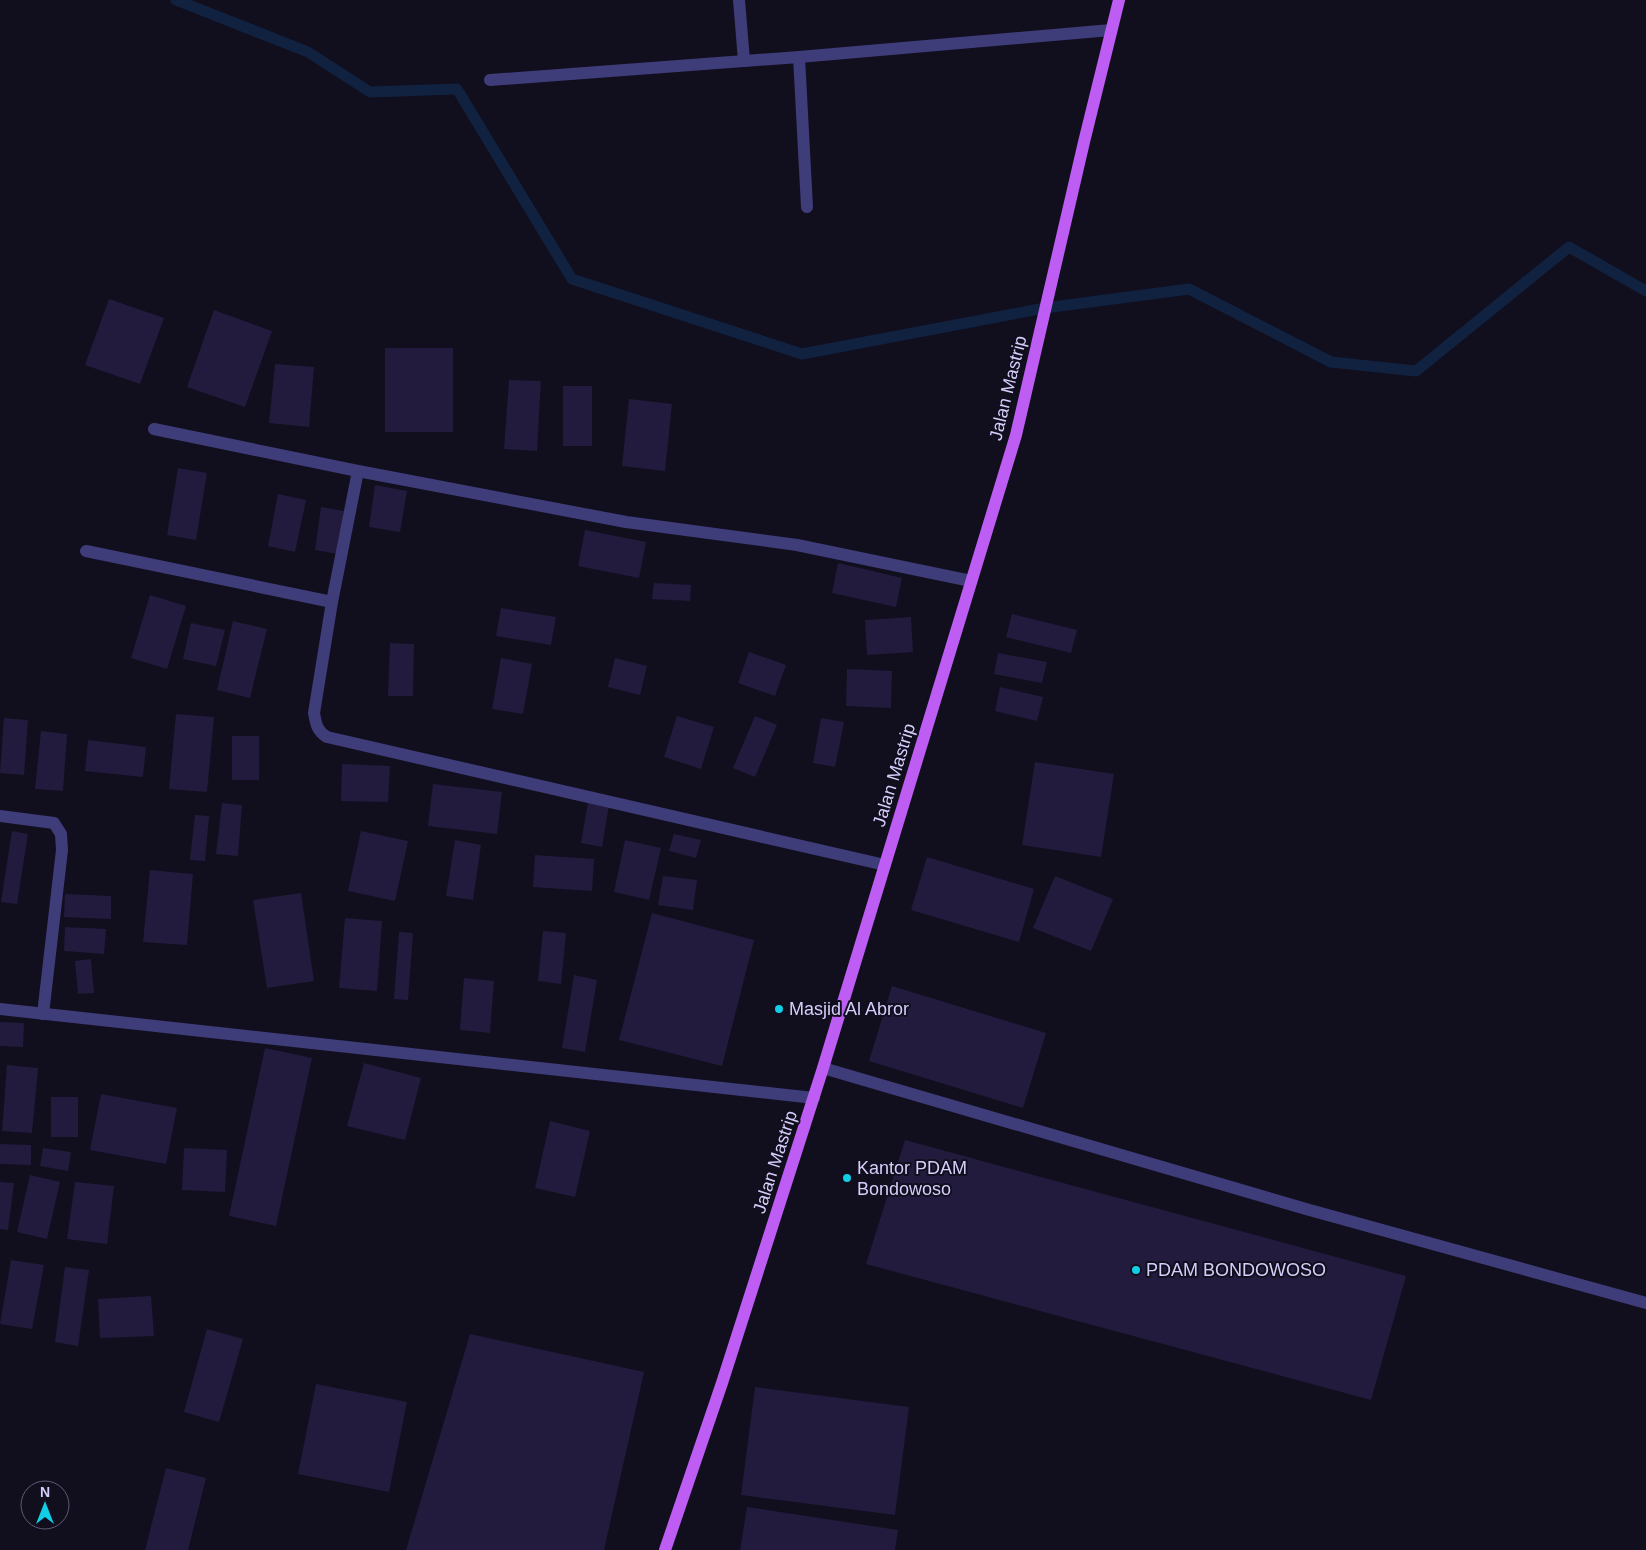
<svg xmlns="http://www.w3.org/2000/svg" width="1646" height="1550" font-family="Arial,sans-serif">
<rect width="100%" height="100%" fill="#110e1e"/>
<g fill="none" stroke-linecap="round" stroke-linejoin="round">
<path stroke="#102240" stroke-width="11" d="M176 0 308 52 370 92 457 89 572 279 802 354 1045 308 1189 289 1331 362 1416 371 1569 247 1646 291"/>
</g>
<g fill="#221b3d">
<path d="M109 299 164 318 140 384 85 365Z"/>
<path d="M214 310 272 331 245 407 187 387Z"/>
<rect x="385" y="348" width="68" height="84"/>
<path d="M275 364 314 367 309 427 269 423Z"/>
<path d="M509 380 541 381 537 451 504 449Z"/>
<rect x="563" y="386" width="29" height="60"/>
<path d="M629 399 672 404 665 471 622 466Z"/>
<path d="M178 468 207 473 196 540 167 535Z"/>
<path d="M375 485 407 491 400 532 369 527Z"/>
<path d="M278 494 306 500 295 552 268 546Z"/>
<path d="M321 507 344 511 337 554 315 550Z"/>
<path d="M585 530 646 542 639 578 578 566Z"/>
<path d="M838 563 902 578 896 607 832 593Z"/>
<path d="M654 583 691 585 690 601 652 599Z"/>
<path d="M150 595 186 606 167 669 131 658Z"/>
<path d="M501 608 556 617 551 645 496 636Z"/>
<path d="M1012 614 1077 630 1071 653 1006 637Z"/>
<path d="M911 617 913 652 867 655 865 620Z"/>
<path d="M233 621 267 629 250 698 217 690Z"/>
<path d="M191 623 225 630 216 666 183 659Z"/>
<path d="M390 643 414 644 413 696H388Z"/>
<path d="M749 652 786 665 775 696 738 683Z"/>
<path d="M998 653 1047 662 1042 683 994 674Z"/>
<path d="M501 658 532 664 523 714 492 709Z"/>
<path d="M615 658 647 666 640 695 608 687Z"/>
<path d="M847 669 892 671 891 708 846 706Z"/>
<path d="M1000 687 1043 697 1037 721 995 711Z"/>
<path d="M176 714 214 717 207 792 169 789Z"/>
<path d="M677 716 714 727 701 769 664 757Z"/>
<path d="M755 716 777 725 755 777 733 768Z"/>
<path d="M4 718 28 720 24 775 0 773Z"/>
<path d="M821 718 844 722 835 767 813 763Z"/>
<path d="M41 731 67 734 63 791 35 789Z"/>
<rect x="232" y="736" width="27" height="44"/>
<path d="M88 740 146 747 143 777 85 771Z"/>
<path d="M1035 762 1114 774 1101 857 1022 845Z"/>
<path d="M342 764 390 766 388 802 341 801Z"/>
<path d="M433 784 502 792 497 834 428 826Z"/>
<path d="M588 802 609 805 602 847 581 843Z"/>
<path d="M222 803 242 805 238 856 216 854Z"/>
<path d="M195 815 209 816 205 861 190 860Z"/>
<path d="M12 831 28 834 17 904 1 902Z"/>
<path d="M361 831 408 841 395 901 348 891Z"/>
<path d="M674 834 701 840 696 858 669 851Z"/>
<path d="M455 840 481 845 473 900 446 896Z"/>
<path d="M625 840 661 848 649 900 614 892Z"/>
<path d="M535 855 594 859 592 891 533 887Z"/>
<path d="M927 857 1034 889 1019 942 911 910Z"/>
<path d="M150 870 193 874 187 945 143 942Z"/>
<path d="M663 876 697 880 693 910 658 905Z"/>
<path d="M1055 876 1113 899 1091 951 1033 928Z"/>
<path d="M301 893 314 981 267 988 253 900Z"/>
<path d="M65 894 111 896V919L64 917Z"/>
<path d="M652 913 754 940 722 1066 619 1040Z"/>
<path d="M345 918 382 921 377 991 339 988Z"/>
<path d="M65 927 106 929 104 954 64 951Z"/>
<path d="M543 931 566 933 561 984 538 981Z"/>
<path d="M399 932 413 933 408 1000 394 999Z"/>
<path d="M91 959 94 993 78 994 75 961Z"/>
<path d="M574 975 597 980 585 1052 562 1048Z"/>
<path d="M464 978 494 981 490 1033 460 1030Z"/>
<path d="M892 986 1046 1033 1023 1108 869 1061Z"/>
<path d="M0 1022 24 1023 23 1047 0 1046Z"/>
<path d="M265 1048 312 1058 276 1226 229 1216Z"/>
<path d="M364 1063 421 1078 405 1140 347 1126Z"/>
<path d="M7 1065 38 1068 32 1133 2 1131Z"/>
<path d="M101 1094 177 1108 166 1164 90 1150Z"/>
<rect x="51" y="1097" width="27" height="40"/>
<path d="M550 1121 590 1131 575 1197 535 1188Z"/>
<path d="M905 1140 1406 1276 1371 1400 866 1264Z"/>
<path d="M0 1144 31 1145V1165L0 1164Z"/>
<path d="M43 1148 71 1152 68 1171 40 1166Z"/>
<path d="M184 1148 227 1150 225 1192 182 1190Z"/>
<path d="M30 1175 60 1182 47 1239 17 1232Z"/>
<path d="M0 1182 14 1183 8 1230 0 1229Z"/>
<path d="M75 1182 114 1186 107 1244 67 1239Z"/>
<path d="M11 1260 44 1265 32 1329 0 1324Z"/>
<path d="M65 1267 89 1270 78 1346 55 1342Z"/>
<path d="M151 1296 154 1336 100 1338 98 1299Z"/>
<path d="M207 1329 243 1339 219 1422 184 1412Z"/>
<path d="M470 1334 644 1372 604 1550H406Z"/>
<path d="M316 1384 407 1402 389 1492 298 1474Z"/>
<path d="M755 1387 909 1407 895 1515 741 1495Z"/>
<path d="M166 1468 206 1478 188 1550H145Z"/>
<path d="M747 1507 898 1530 895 1550H740Z"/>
</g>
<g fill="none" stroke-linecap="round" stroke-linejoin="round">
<g stroke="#3f3c7a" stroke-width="12">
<path d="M739 0 744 61"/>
<path d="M799 57 807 207"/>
<path d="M490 80 799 57 1111 30"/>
<path d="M154 429 358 471 626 522 797 545 971 581"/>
<path d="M358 471 332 602 314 713C316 724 317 731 327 737L885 865"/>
<path d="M86 551 332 602"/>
<path d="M0 816 54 823 61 834 62 850 43 1014"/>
<path d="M0 1009 814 1098"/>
<path d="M823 1068 1306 1209 1646 1303"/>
</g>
<path stroke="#bd5df3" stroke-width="12" d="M665 1550 722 1383 823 1068 1016 435 1084 142 1119 0"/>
</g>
<g fill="#11cde5" stroke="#110e1e" stroke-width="2">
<circle cx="779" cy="1009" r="5"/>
<circle cx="847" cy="1178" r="5"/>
<circle cx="1136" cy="1270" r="5"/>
</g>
<g text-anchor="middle" stroke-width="4" stroke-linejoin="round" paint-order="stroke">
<g font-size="18" fill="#d4cefb" stroke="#110e1e">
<text transform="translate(1008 388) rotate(-76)" y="6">Jalan Mastrip</text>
<text transform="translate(894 775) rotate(-73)" y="6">Jalan Mastrip</text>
<text transform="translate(775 1162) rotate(-72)" y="6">Jalan Mastrip</text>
</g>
<g font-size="18" fill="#d4cefb" stroke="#110e1e" text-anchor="start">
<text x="789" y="1015">Masjid Al Abror</text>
<text x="857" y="1174">Kantor PDAM<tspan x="857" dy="21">Bondowoso</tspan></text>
<text x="1146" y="1276">PDAM BONDOWOSO</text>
</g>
</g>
<g transform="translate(45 1505)"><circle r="24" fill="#110e1e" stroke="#5f5b76"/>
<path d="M0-4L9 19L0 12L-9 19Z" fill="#11cde5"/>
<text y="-8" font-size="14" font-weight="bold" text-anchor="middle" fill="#d4cefb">N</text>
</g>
</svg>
